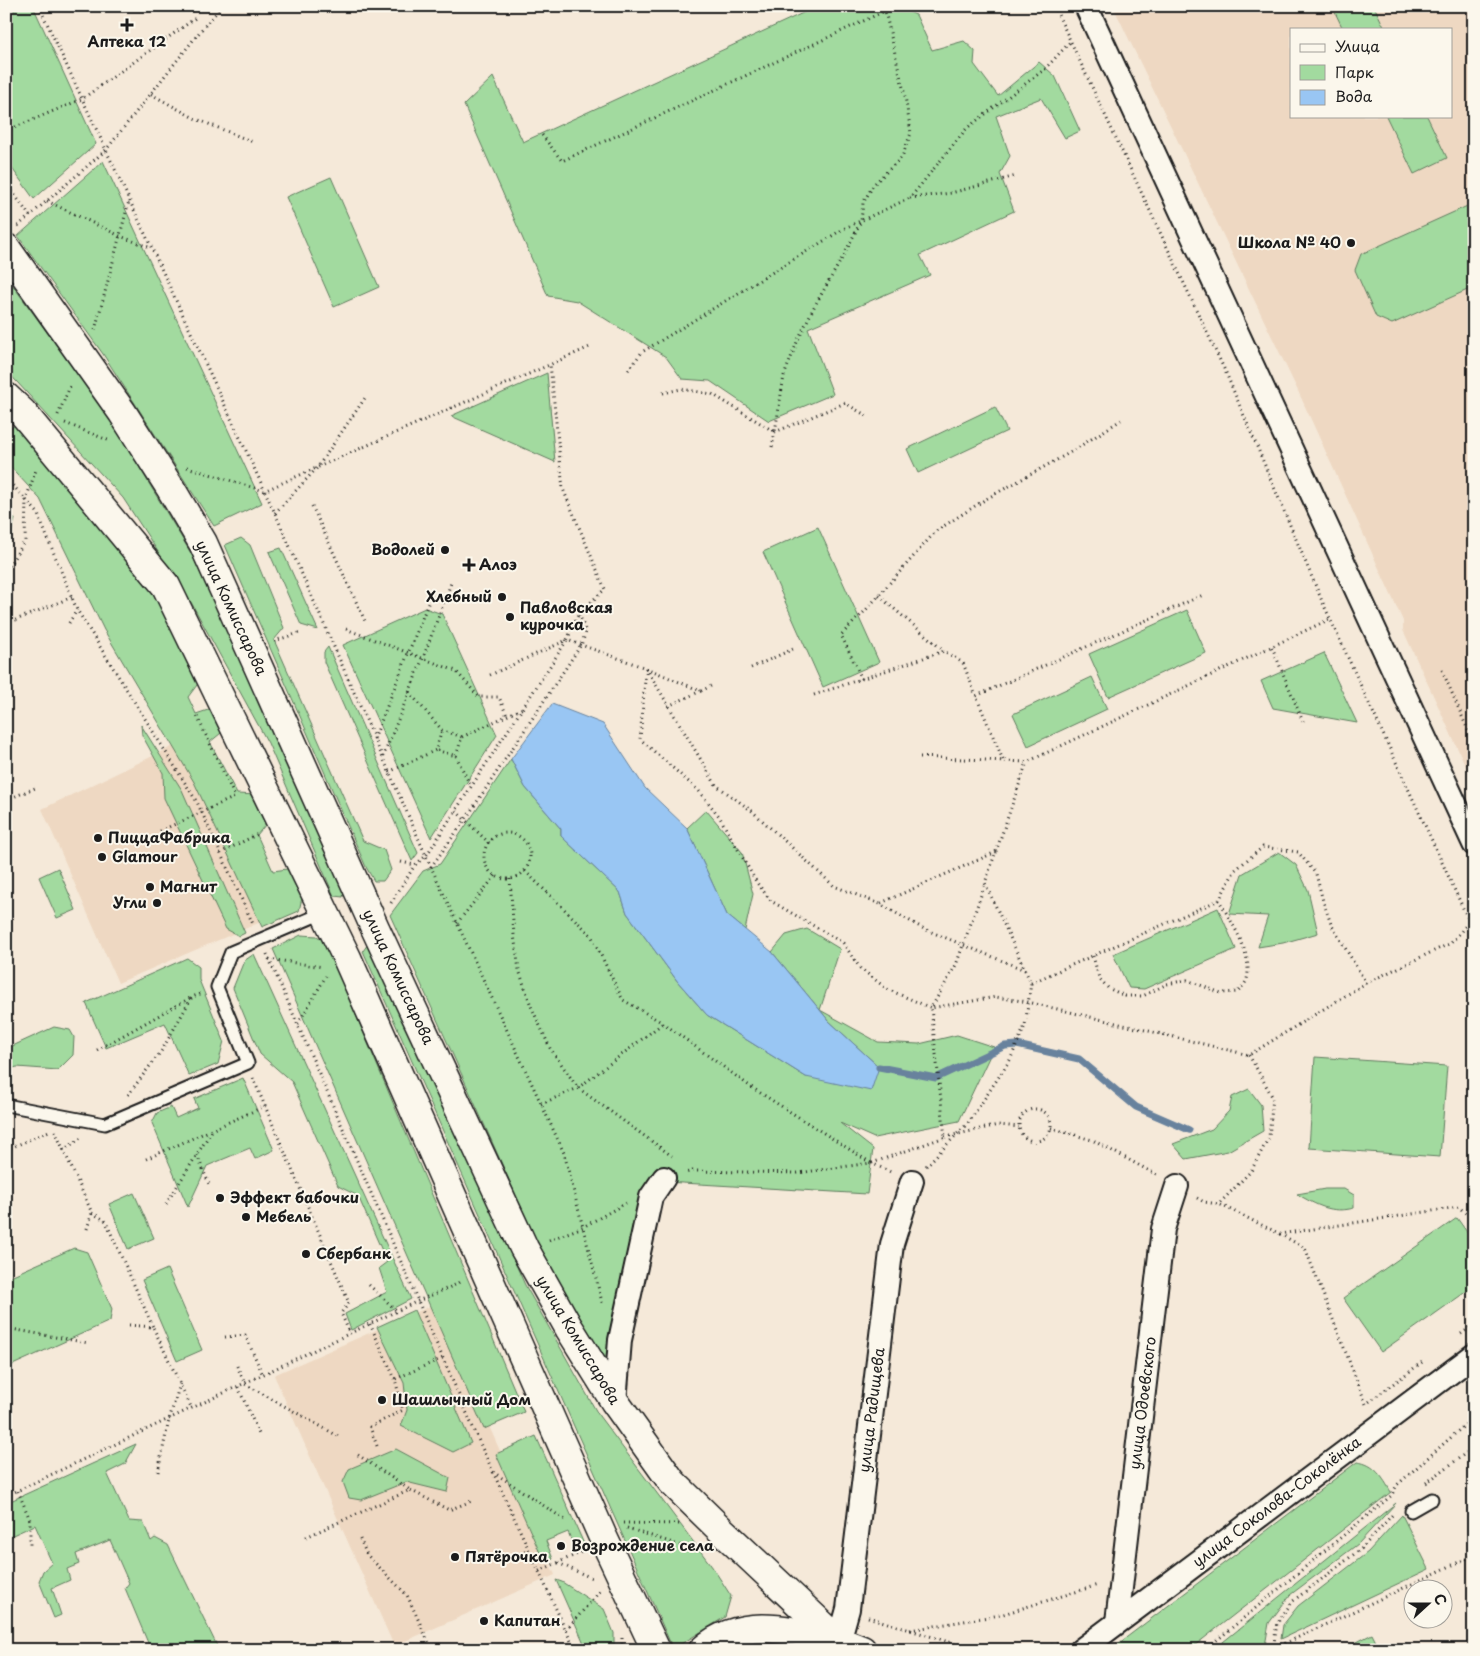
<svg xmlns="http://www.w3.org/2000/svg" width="1480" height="1656" font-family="'Playpen Sans',sans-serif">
<rect width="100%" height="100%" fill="#f5e9d9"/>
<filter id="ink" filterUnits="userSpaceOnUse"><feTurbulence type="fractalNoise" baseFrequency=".02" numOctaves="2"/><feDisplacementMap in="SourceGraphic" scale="10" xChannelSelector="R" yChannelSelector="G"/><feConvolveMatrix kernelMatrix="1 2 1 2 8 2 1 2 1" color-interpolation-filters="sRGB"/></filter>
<g filter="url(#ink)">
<g fill="#eed8c2" fill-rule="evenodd">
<path d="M1113 6H1474V784L1403 630V621L1298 391ZM1291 29H1451V116H1291Z"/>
<path d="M182 742 263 921 118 983 42 809Z"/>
<path d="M435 1304 555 1575 394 1646 274 1375Z"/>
</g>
<g fill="#a2da9f" stroke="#5f7b5e">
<path d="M16 6H33L96 144 34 199 6 160V22Z"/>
<path d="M818 6H896L916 15 932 50 964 41 975 51 974 64 998 96 1039 62 1055 76 1080 131 1065 138 1041 98 996 116 1010 156 1000 174 1014 211 920 255 930 275 808 328 833 394 769 421 710 381 682 379 666 357 577 301 548 296 464 105 493 77 523 142Z"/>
<path d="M1332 6H1374L1385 29H1343Z"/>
<path d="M1386 116H1427L1447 158 1414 174Z"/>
<path d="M103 161 262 503 214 526 103 354 18 236Z"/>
<path d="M331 177 379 287 334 307 286 197Z"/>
<path d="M1474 203V287L1392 324 1376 317 1355 270 1361 254Z"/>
<path d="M6 276 111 420 192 555 345 887 343 897 334 896 268 743 192 604 123 498 6 370Z"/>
<path d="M547 373 555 462 451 416Z"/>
<path d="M995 407 1007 431 918 473 907 449Z"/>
<path d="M16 425 141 571 200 681 188 697 196 714 214 708 226 729 210 742 237 794 258 795 270 819 257 835 273 871 294 868 304 889 299 911 262 927 194 782 104 630 40 499 6 462V430Z"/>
<path d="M6 516 15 519 6 552Z"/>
<path d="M818 527 879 662 823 687 763 552Z"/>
<path d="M241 538 250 545 284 628 274 640 363 841 384 850 391 870 383 881H374L366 867 225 545Z"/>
<path d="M281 548 318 630 301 625 269 552Z"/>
<path d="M425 608 442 614 497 735 431 838 343 645Z"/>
<path d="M1187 610 1206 653 1108 697 1089 654Z"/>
<path d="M328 647 418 853 412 861 324 662V652Z"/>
<path d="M1324 653 1357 723 1273 708 1261 681Z"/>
<path d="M1092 677 1107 709 1028 746 1013 714Z"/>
<path d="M141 725 182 790 245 933 239 936 226 929 164 798 163 773 142 735Z"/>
<path d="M511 759 525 787 561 829V836L620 892 627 913 678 982 707 1015 806 1077 879 1067 829 1021 772 952 786 935 807 929 840 949 820 1010 878 1042 919 1044 957 1035 994 1047 959 1121 874 1138 840 1123 873 1149 867 1194 649 1181 608 1364 564 1302 390 915 423 871 440 864Z"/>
<path d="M706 810 742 852 753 894 745 930 727 915 687 828Z"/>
<path d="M1279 852 1296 865 1308 890 1318 933 1283 943 1258 947 1268 916 1229 914 1242 874Z"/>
<path d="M58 868 76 910 57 918 39 877Z"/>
<path d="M1218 908 1236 949 1144 989 1129 988 1113 954Z"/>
<path d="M301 935 317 936 325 942 524 1412 484 1429 273 949Z"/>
<path d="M368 944 374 945 525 1285 599 1416 713 1568 731 1596 725 1617 673 1649 363 951Z"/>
<path d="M254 954 411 1299 351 1330 345 1314 387 1292 379 1268 387 1262 358 1196 338 1186 292 1082 260 1054 233 988 244 961Z"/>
<path d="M187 958 199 967V980L224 1041 218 1064 189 1076 165 1023 106 1048 86 1003Z"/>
<path d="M54 1027 70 1030 74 1037 73 1055 58 1070 17 1067 6 1070V1049Z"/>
<path d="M1315 1057 1447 1066 1440 1157 1309 1148Z"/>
<path d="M243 1078 274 1150 255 1159 250 1148 207 1166 188 1207 152 1123 157 1113 171 1107 176 1118 198 1108 194 1099Z"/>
<path d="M1249 1089 1261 1105 1263 1131 1228 1151 1186 1159 1173 1144 1212 1129 1229 1111 1232 1097Z"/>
<path d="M1325 1189H1344L1354 1195V1208C1332 1214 1316 1205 1297 1194Z"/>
<path d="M134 1193 154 1238 128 1249 109 1204Z"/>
<path d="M1457 1218 1474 1242V1286L1381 1352 1343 1298Z"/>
<path d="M74 1248 87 1252 112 1309 110 1321 6 1368V1278Z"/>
<path d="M167 1269 202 1350 177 1361 142 1280Z"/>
<path d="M414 1310 471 1443 453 1452 401 1426 407 1410 404 1383 377 1327Z"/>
<path d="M536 1436 584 1544 575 1549 568 1532 546 1541 553 1559 544 1562 496 1454Z"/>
<path d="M136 1444 125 1464 107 1473 129 1521 143 1522 151 1541 155 1538 168 1545 219 1650H151L125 1588 129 1583 110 1540 76 1554 79 1564 67 1569 70 1580 52 1588 61 1615 54 1618 39 1581 43 1571 52 1563 35 1525 6 1538V1503Z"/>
<path d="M396 1449 450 1478 447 1492 406 1482 361 1500 349 1498 343 1482 349 1469Z"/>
<path d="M1357 1462C1375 1464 1383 1478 1391 1492L1189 1650H1110Z"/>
<path d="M1396 1503 1358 1544 1290 1595 1269 1623 1265 1646 1257 1650H1213Z"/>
<path d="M1402 1515 1429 1569 1281 1639 1283 1625 1298 1606 1368 1552Z"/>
<path d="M556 1580 562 1582 604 1609 614 1633V1650H587Z"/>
<path d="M1372 1634 1380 1650H1342Z"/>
</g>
<path fill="#99c6f3" stroke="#67829d" d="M552 704 603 724 645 788 687 828 727 915 772 952 829 1021 879 1067 871 1091 806 1077 707 1015 678 982 627 913 620 892 561 836V829L525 787 511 759Z"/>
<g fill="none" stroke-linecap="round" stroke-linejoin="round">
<path stroke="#67829d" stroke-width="7" d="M879 1067 936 1078 1005 1046 1017 1045 1079 1059 1136 1107 1189 1130"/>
<defs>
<g id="lane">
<path d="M6 1105 105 1124 248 1063 217 987 231 952 325 912"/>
<path d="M1411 1511 1432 1499"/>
</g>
<g id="street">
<path d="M1086 6 1474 844"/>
<path d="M615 1402 620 1340 651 1197 664 1178"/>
<path d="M1117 1622 1163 1229 1177 1186"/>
<path d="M839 1641 848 1609 892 1244 912 1181"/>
<path d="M1081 1650 1474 1355"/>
</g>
<g id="secondary">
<path d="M6 248 122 412 171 489 203 543 375 928 524 1248 569 1328 615 1402 672 1482 719 1528 839 1641 862 1650"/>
<path d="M6 397 22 412 166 586 347 958 602 1535 656 1650"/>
<path d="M703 1650C742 1615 793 1631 839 1641"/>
</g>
</defs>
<use href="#lane" stroke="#1c1c1c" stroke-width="15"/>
<use href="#street" stroke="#1c1c1c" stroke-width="26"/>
<use href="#secondary" stroke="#1c1c1c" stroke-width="31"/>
<g stroke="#1c1c1c" stroke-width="3" stroke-dasharray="1 4" stroke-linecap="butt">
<path d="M39 6 275 513 431 867 564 1153 603 1306"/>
<path d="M1054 6 1226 373 1322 601 1474 932"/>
<path d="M151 94 194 118 253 142"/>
<path d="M6 131 82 99 197 17"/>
<path d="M542 135 562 161 885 11 882 6"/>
<path d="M6 183 30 216"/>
<path d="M910 198 951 193 1016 176"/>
<path d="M47 201 120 236 151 248"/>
<path d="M18 226 106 150 202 29 222 6"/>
<path d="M95 330 129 201"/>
<path d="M628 370 642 352 845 228 910 198 967 128 1045 69 1070 42"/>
<path d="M663 393 681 389 712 394 775 432 784 376 797 342 814 307 844 255 861 221 863 203 874 184 902 157 911 133 905 96 885 11 897 6"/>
<path d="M58 415 71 384"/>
<path d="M65 423 110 441"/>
<path d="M772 447 775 432 845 403 867 416"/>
<path d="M187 467 264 491 592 346"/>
<path d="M6 478 37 512 77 610 197 802 253 924"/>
<path d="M312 506 365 621"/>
<path d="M275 513 317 468 365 398"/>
<path d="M6 570 25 541 26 499 36 470"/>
<path d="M879 596 944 651"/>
<path d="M69 623 77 610"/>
<path d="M6 624 72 597"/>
<path d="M346 629 456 671 479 697H499L507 716"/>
<path d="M274 641 299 633"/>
<path d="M1272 647 1304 724"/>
<path d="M646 668 640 739 699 791 719 816 757 883 771 901 843 943 860 968 887 989 931 1008 996 997 1028 1002 1249 1055 1366 983 1451 943 1469 922 1474 920"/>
<path d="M646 668 716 785 752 811 834 886 880 904 924 929 1025 970"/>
<path d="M751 668 793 649"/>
<path d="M1442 670 1474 744"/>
<path d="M490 675 567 640 579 613 605 589 563 489 550 364"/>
<path d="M862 679 841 635 865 611 936 531 986 499 1071 452 1121 420"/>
<path d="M409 692 442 730 462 737 456 756 436 750 442 730"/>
<path d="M814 695 944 651 963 663 976 696"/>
<path d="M668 706 701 691"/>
<path d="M462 737 523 708"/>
<path d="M374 739 433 591"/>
<path d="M456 756 471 787"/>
<path d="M383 757 423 658 451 583"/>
<path d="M920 757 1027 762 1330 619"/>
<path d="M1003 760 976 696 1203 595"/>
<path d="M389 772 436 750"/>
<path d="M6 800 35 788"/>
<path d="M456 811 489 843"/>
<path d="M160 831 235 797 196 714"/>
<circle cx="507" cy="856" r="23"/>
<path d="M220 853 260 833"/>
<path d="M401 862 415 865 426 856 567 640 646 668 701 691 711 686"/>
<path d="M431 867 465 820 581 645 586 632 579 614"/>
<path d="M525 871 591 935 623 1000 663 1023 751 1087 871 1163 798 1173 693 1171 685 1173"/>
<path d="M510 879 514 935 519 970 531 1006 550 1048 578 1088 672 1156"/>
<path d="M391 903 415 865"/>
<path d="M881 903 996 852"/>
<path d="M457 923 496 875"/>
<path d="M267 954 482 1448 575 1650"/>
<path d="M1093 956 1099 978 1108 988 1125 996H1143L1167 984 1187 980 1221 993 1238 992C1241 988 1246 983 1247 979 1253 953 1231 922 1219 900"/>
<path d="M269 959 323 967"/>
<path d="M1031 983 1219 900 1235 870 1263 847 1298 852 1316 874 1323 901 1331 924 1366 983"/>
<path d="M298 1024 326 976"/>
<path d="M97 1050 190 998"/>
<path d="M1249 1055 1273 1098 1269 1137 1251 1171 1219 1204 1280 1234 1459 1207 1474 1221"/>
<path d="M253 1078 349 1303 341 1313 350 1334"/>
<path d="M128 1095 162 1050 192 997 203 993"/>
<path d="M541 1104 578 1088 663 1023"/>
<circle cx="1035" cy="1125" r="16"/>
<path d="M1051 1128 1092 1140 1159 1176"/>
<path d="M55 1131 92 1213 105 1220 153 1327"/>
<path d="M945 1137 998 1125 1019 1127"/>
<path d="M6 1150 49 1131"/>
<path d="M63 1150 83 1137"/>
<path d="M197 1155 209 1184"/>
<path d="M146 1159 265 1106"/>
<path d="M871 1163 893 1173"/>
<path d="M872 1163 945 1137 931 1008 956 965 985 884"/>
<path d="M926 1166 969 1122 1010 1060 1025 1026 1031 983 985 883 1027 762"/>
<path d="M1197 1198 1204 1202 1219 1204"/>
<path d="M166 1204 213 1129"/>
<path d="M87 1229 92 1213"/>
<path d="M1280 1234 1305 1248 1366 1404 1425 1360"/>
<path d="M549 1240 583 1227 626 1203"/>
<path d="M369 1285 397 1311"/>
<path d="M370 1324 395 1379"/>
<path d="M129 1325 153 1327 192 1409"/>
<path d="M6 1328 88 1343"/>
<path d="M1461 1334 1474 1325"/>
<path d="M225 1337 245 1335 263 1375"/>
<path d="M237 1366 245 1384 338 1436"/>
<path d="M238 1387 259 1434"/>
<path d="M377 1446 370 1427 403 1410 395 1379 443 1358"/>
<path d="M358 1455 410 1490"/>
<path d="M158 1472 169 1420 180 1384"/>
<path d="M493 1472 567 1521"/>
<path d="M1426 1483 1474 1447"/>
<path d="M18 1491 30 1520V1548"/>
<path d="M6 1496 418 1301 455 1285 462 1280"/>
<path d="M623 1523 679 1524"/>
<path d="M627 1528 688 1548 695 1544"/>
<path d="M306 1537 410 1490 449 1510 474 1500"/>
<path d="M360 1539 367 1555 407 1595 432 1650"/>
<path d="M502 1563 529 1550"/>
<path d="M558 1563 594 1579"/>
<path d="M539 1571 582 1552"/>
<path d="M868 1617 975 1650"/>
<path d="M566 1630 601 1590"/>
<path d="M910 1630 1000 1615 1098 1585"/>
<path d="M622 1638V1650"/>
<path d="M1027 1650 1057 1644 1058 1645"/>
<path d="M1205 1650 1391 1496 1397 1485 1474 1417"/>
<path d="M1271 1650 1474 1555"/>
<path d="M1273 1650 1277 1623 1293 1601 1361 1549 1394 1513"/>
<path d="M1288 1650 1289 1642"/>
</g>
<use href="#lane" stroke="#fbf7ec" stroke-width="11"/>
<use href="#street" stroke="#fbf7ec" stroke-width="22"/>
<use href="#secondary" stroke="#fbf7ec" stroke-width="28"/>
</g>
</g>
<g fill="#1c1c1c" stroke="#fbf7ec" stroke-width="2">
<path d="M124.5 17.5h5v5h5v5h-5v5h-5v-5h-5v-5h5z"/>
<circle cx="1351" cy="243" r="5"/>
<circle cx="445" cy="550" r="5"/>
<path d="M466.5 557.5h5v5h5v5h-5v5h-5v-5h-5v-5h5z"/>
<circle cx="502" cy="597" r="5"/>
<circle cx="510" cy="617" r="5"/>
<circle cx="98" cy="838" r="5"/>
<circle cx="102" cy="857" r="5"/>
<circle cx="150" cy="887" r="5"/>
<circle cx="157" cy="903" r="5"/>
<circle cx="220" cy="1198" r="5"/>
<circle cx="246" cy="1217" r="5"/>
<circle cx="306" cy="1254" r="5"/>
<circle cx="382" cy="1400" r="5"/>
<circle cx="561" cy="1546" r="5"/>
<circle cx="455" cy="1557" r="5"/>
<circle cx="484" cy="1621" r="5"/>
</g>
<g text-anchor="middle" stroke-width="4" stroke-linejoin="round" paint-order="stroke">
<g font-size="15" font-weight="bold" fill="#1c1c1c" stroke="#fbf7ec" text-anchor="start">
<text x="127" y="47" text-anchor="middle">Аптека 12</text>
<text x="1341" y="248" text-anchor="end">Школа № 40</text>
<text x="435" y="555" text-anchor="end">Водолей</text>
<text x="479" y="570">Алоэ</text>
<text x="492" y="602" text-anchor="end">Хлебный</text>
<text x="520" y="613">Павловская<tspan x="520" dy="17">курочка</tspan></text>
<text x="108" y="843">ПиццаФабрика</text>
<text x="112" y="862">Glamour</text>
<text x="160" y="892">Магнит</text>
<text x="147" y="908" text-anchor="end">Угли</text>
<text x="230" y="1203">Эффект бабочки</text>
<text x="256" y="1222">Мебель</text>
<text x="316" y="1259">Сбербанк</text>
<text x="392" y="1405">Шашлычный Дом</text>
<text x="571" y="1551">Возрождение села</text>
<text x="465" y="1562">Пятёрочка</text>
<text x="494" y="1626">Капитан</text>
</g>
<g font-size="15" fill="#1c1c1c" stroke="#fbf7ec">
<text transform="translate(231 608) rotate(65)" y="5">улица Комиссарова</text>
<text transform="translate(398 977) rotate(65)" y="5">улица Комиссарова</text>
<text transform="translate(578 1340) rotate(59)" y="5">улица Комиссарова</text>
<text transform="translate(1143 1403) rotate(-83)" y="5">улица Одоевского</text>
<text transform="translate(872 1410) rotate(-83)" y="5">улица Радищева</text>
<text transform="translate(1277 1502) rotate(-37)" y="5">улица Соколова-Соколёнка</text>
</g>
</g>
<rect width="1480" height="1656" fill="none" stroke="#fbf7ec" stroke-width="25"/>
<rect x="12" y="12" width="1455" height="1631" fill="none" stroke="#1c1c1c" stroke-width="2" filter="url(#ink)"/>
<rect x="1290" y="28" width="162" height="90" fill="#fbf7ec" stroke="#a29f99"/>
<rect x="1300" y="44" width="25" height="8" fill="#fbf7ec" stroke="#a29f99"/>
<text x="1335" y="52" font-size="15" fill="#1c1c1c">Улица</text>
<rect x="1300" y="65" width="25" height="15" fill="#a2da9f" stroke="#a29f99"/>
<text x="1335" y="78" font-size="15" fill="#1c1c1c">Парк</text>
<rect x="1300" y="90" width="25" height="15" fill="#99c6f3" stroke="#a29f99"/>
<text x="1335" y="102" font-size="15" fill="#1c1c1c">Вода</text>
<g transform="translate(1428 1604) rotate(69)"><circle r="24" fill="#fbf7ec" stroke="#a29f99"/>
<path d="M0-4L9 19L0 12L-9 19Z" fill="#1c1c1c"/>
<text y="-8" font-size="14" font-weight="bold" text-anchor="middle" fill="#1c1c1c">С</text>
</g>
</svg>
